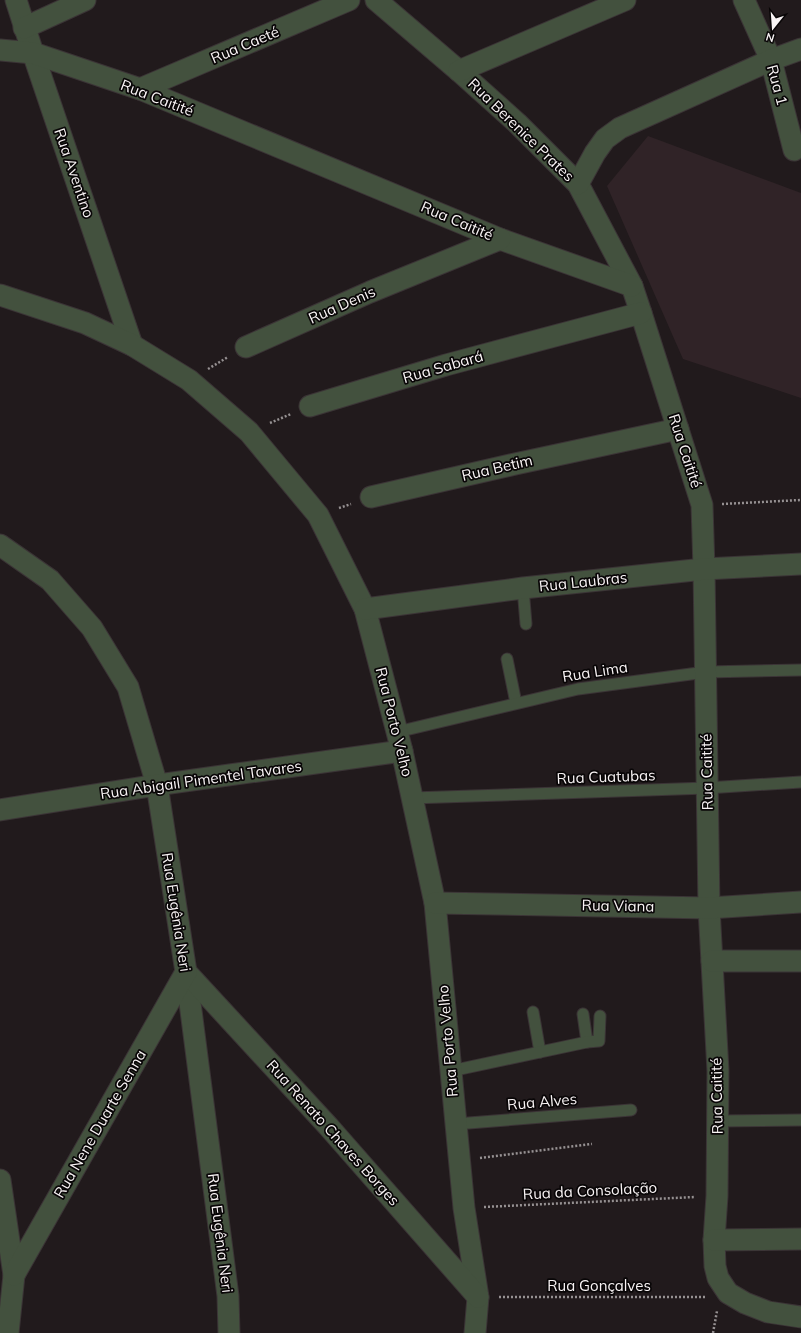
<svg xmlns="http://www.w3.org/2000/svg" width="801" height="1333" font-family="Mulish,sans-serif">
<rect width="100%" height="100%" fill="#211a1c"/>
<path fill="#302327" d="M648 136 801 193V398L683 359 607 186Z"/>
<g fill="none" stroke-linecap="round" stroke-linejoin="round">
<defs>
<g id="service">
<path d="M523 588 526 624"/>
<path d="M507 659 516 703"/>
<path d="M397 732 578 689 706 672 801 670"/>
<path d="M412 798 707 788 801 782"/>
<path d="M533 1012 540 1052"/>
<path d="M583 1014 587 1042"/>
<path d="M451 1071 587 1042 599 1041 600 1016"/>
<path d="M718 1121 801 1120"/>
<path d="M456 1124 631 1110"/>
</g>
<g id="minor">
<path d="M16 0 33 53 132 345"/>
<path d="M376 0 459 71 517 123 578 184 632 286 641 313 702 505 704 569 709 908 718 1071 717 1196 714 1240 715 1266 718 1278 728 1293 745 1303 768 1312 801 1317"/>
<path d="M744 0 771 60 794 150"/>
<path d="M24 28 85 0"/>
<path d="M0 50 33 53 140 89 500 239 632 286"/>
<path d="M459 71 625 0"/>
<path d="M140 89 349 0"/>
<path d="M578 184 595 153 605 139 620 128 771 60 801 49"/>
<path d="M0 295 85 323 132 345 189 380 249 432 318 515 365 609 402 751 435 903 464 1208 478 1297 475 1333"/>
<path d="M246 347 370 292 500 239"/>
<path d="M310 406 446 365 641 313"/>
<path d="M371 497 515 464 678 429"/>
<path d="M0 545 50 580 92 628 128 687 157 785 186 972 228 1296 229 1333"/>
<path d="M365 609 523 588 704 569 801 564"/>
<path d="M0 810 157 785 402 751"/>
<path d="M435 903 709 908 801 902"/>
<path d="M712 961H801"/>
<path d="M186 972 328 1126 478 1297"/>
<path d="M0 1180 14 1275 8 1333"/>
<path d="M714 1240 801 1239"/>
<path d="M14 1275 186 972"/>
</g>
</defs>
<use href="#service" stroke="#3b3436" stroke-width="13"/>
<use href="#minor" stroke="#3b3436" stroke-width="23"/>
<g stroke="#969192" stroke-width="2.5" stroke-dasharray="2 2" stroke-linecap="butt">
<path d="M208 369 228 357"/>
<path d="M270 423 291 414"/>
<path d="M722 504 801 500"/>
<path d="M339 508 351 504"/>
<path d="M480 1158 592 1144"/>
<path d="M484 1207 695 1197"/>
<path d="M499 1297H706"/>
<path d="M713 1333 717 1311"/>
</g>
<use href="#service" stroke="#43513e" stroke-width="11"/>
<use href="#minor" stroke="#43513e" stroke-width="21"/>
</g>
<g text-anchor="middle" stroke-width="3.5" stroke-linejoin="round" paint-order="stroke">
<g font-size="15" fill="#f9f4f5" stroke="#090607">
<text transform="translate(245 45) rotate(-23)" y="5">Rua Caeté</text>
<text transform="translate(777 85) rotate(75)" y="5">Rua 1</text>
<text transform="translate(157 98) rotate(21)" y="5">Rua Caitité</text>
<text transform="translate(521 130) rotate(44)" y="5">Rua Berenice Prates</text>
<text transform="translate(74 173) rotate(71)" y="5">Rua Aventino</text>
<text transform="translate(457 221) rotate(23)" y="5">Rua Caitité</text>
<text transform="translate(342 305) rotate(-24)" y="5">Rua Denis</text>
<text transform="translate(443 367) rotate(-16)" y="5">Rua Sabará</text>
<text transform="translate(685 451) rotate(72)" y="5">Rua Caitité</text>
<text transform="translate(497 468) rotate(-13)" y="5">Rua Betim</text>
<text transform="translate(583 582) rotate(-6)" y="5">Rua Laubras</text>
<text transform="translate(595 672) rotate(-9)" y="5">Rua Lima</text>
<text transform="translate(394 722) rotate(76)" y="5">Rua Porto Velho</text>
<text transform="translate(707 772) rotate(-91)" y="5">Rua Caitité</text>
<text transform="translate(606 777) rotate(-2)" y="5">Rua Cuatubas</text>
<text transform="translate(201 780) rotate(-8)" y="5">Rua Abigail Pimentel Tavares</text>
<text transform="translate(618 906) rotate(1)" y="5">Rua Viana</text>
<text transform="translate(176 912) rotate(81)" y="5">Rua Eugênia Neri</text>
<text transform="translate(448 1041) rotate(-95)" y="5">Rua Porto Velho</text>
<text transform="translate(717 1096) rotate(-91)" y="5">Rua Caitité</text>
<text transform="translate(542 1102) rotate(-5)" y="5">Rua Alves</text>
<text transform="translate(100 1124) rotate(-60)" y="5">Rua Nene Duarte Senna</text>
<text transform="translate(333 1133) rotate(48)" y="5">Rua Renato Chaves Borges</text>
<text transform="translate(590 1191) rotate(-3)" y="5">Rua da Consolação</text>
<text transform="translate(220 1233) rotate(83)" y="5">Rua Eugênia Neri</text>
<text x="599" y="1291">Rua Gonçalves</text>
</g>
</g>
<g transform="translate(773 28) rotate(197)" stroke="#090607" stroke-width="3" paint-order="stroke">
<path d="M0-3L7 15L0 10L-7 15Z" fill="#f9f4f5"/>
<text y="-6" font-size="11" font-weight="bold" text-anchor="middle" fill="#f9f4f5">N</text>
</g>
</svg>
